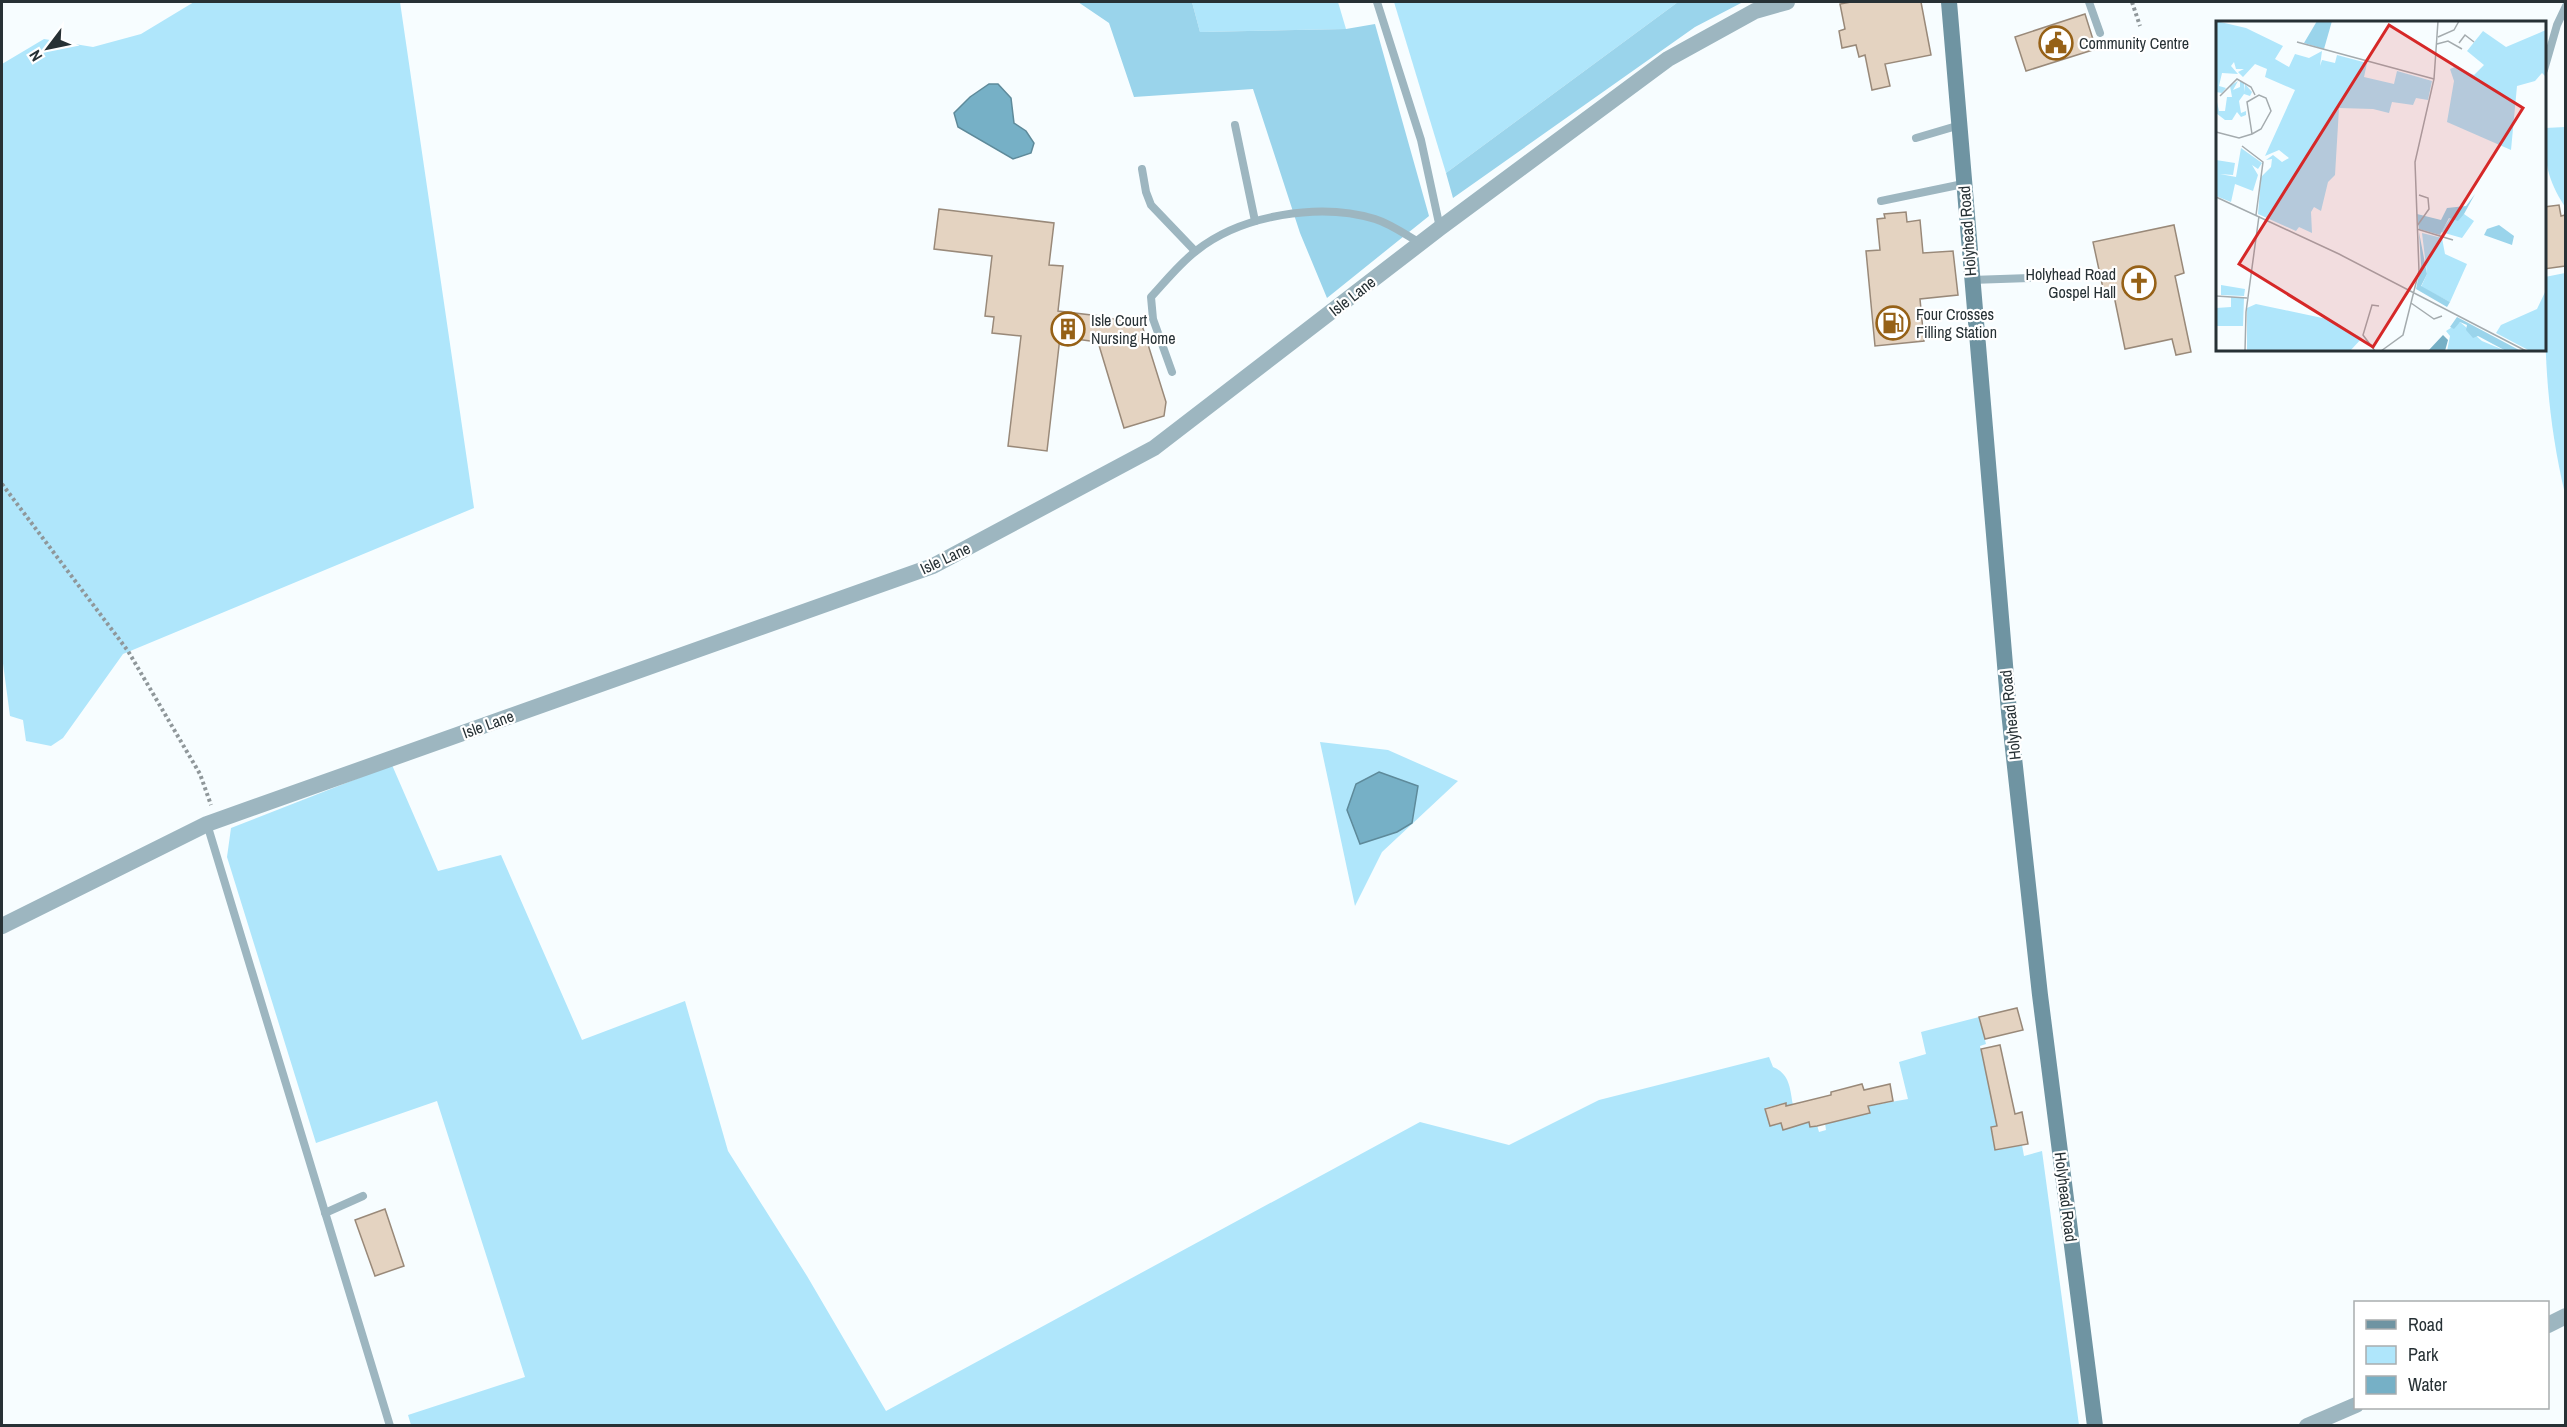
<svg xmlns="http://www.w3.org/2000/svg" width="2567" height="1427" font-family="'Archivo Narrow',sans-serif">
<rect width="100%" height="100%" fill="#f7fdff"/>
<g fill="#afe6fb">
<path d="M194 2H400L474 508 123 654 63 738 51 746 26 741 23 720 10 716 2 656V64L44 39 93 47 141 34Z"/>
<path d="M1192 2H1338L1346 29 1200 32Z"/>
<path d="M1394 2H1678L1446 173Z"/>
<path d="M2565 127H2566L2565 207C2547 179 2544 161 2545 128Z"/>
<path d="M2565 273H2566L2565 494C2547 418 2544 354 2545 277Z"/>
<path d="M1320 742 1388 750 1458 781 1382 852 1355 906Z"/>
<path d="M392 765 438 871 501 855 582 1040 685 1001 728 1151 807 1276 886 1411 1420 1122 1509 1145 1599 1100 1769 1057 1773 1067C1790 1074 1790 1089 1793 1105L1787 1107 1785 1103 1765 1108 1770 1126 1781 1123 1783 1129 1809 1122 1817 1125 1819 1132 1826 1130 1825 1123 1868 1106 1908 1099 1899 1062 1926 1054 1921 1032 1979 1017 1986 1044 1980 1046 1993 1105 2011 1124 1991 1128 1995 1150 2022 1145 2024 1156 2042 1151 2079 1425H411L408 1415 525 1377 437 1101 316 1143 227 857 231 828Z"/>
</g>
<g fill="#9ad4eb">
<path d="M1078 2H1192L1200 32 1346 29 1375 24 1429 216 1327 298 1300 233 1253 89 1134 97 1109 23Z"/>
<path d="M1678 2H1743L1695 27 1453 198 1446 173Z"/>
</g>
<g fill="#76b0c6" stroke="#5e8a9a" stroke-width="1.5">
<path d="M989 84H998L1011 98 1014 123 1026 131 1034 143 1031 153 1013 159 958 127 954 113 970 97Z"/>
<path d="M1379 772 1418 786 1412 823 1397 832 1360 844 1347 810 1356 784Z"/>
</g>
<g fill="#e4d3c1" stroke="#998979" stroke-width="1.5">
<path d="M1851 2H1921L1931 55 1885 64 1890 86 1872 90 1865 55 1859 57 1856 45 1842 48 1839 31 1845 29 1840 4Z"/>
<path d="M2085 14 2096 49 2026 71 2015 37Z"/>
<path d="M2559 205 2561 216 2565 215V266L2544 269V207Z"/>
<path d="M939 209 1054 223 1049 265 1063 266 1058 311 1100 316 1127 322 1132 326 1141 322 1166 402 1164 416 1124 428 1098 342 1060 337 1047 451 1008 446 1021 336 992 333 994 317 985 316 992 256 934 249Z"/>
<path d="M1906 212 1907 222 1920 220 1923 253 1953 251 1958 295 1920 299 1924 341 1875 346 1866 251 1880 250 1877 219 1885 218 1884 214Z"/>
<path d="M2174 225 2184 273 2175 276 2191 352 2176 355 2172 339 2125 349 2113 291 2104 293 2093 242Z"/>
<path d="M2017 1008 2023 1030 1985 1039 1979 1017Z"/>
<path d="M2000 1045 2015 1114 2022 1112 2028 1144 1995 1150 1991 1127 1997 1126 1981 1049Z"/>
<path d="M1862 1084 1864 1090 1890 1084 1893 1101 1868 1106 1870 1113 1817 1126 1810 1127 1809 1122 1783 1130 1781 1123 1770 1126 1765 1109 1786 1103V1106L1831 1095V1092Z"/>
<path d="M385 1209 404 1266 375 1276 355 1220Z"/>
</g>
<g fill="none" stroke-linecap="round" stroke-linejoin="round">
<g stroke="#8f979a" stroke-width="4" stroke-dasharray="3 3" stroke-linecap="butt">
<path d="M2132 2 2140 26"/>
<path d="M2 484 128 651 200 774 211 805"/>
</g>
<g stroke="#9db6c0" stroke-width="8">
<path d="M1377 2 1421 140 1440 228"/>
<path d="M2089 2 2100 33"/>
<path d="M2544 70 2557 25 2566 6"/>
<path d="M1235 125 1255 221"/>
<path d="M1916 138 1960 125"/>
<path d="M1142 169 1146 192 1151 205 1195 251"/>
<path d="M1881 201 1963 184"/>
<path d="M1971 280 2030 278"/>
<path d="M1172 372 1153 319 1151 297C1165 282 1179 264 1196 251 1241 215 1320 202 1375 219 1391 224 1406 235 1420 243"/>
<path d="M207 824 390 1426"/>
<path d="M325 1213 363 1196"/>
</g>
<g stroke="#9db6c0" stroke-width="16">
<path d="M2 926 207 824 933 566 1154 448 1440 228 1668 59 1755 11 1787 2"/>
<path d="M2548 1325 2566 1316"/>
<path d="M2307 1426 2356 1405"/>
</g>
<path stroke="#6f94a2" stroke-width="16" d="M1949 2 2009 712 2040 995 2095 1426"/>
</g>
<defs>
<symbol id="civic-ring" viewBox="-11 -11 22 22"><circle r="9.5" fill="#fff" stroke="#966117" stroke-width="1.5"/><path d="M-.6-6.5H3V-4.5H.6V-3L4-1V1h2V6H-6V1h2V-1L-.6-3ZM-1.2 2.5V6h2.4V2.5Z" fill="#966117"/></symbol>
<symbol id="church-ring" viewBox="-11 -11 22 22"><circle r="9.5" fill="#fff" stroke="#966117" stroke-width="1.5"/><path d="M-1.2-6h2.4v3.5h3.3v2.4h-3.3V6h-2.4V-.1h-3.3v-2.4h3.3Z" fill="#966117"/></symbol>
<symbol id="fuel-ring" viewBox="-11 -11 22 22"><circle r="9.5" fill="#fff" stroke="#966117" stroke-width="1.5"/><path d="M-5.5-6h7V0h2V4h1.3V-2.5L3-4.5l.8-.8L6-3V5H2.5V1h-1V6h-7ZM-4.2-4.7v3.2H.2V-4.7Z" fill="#966117"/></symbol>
<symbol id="building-ring" viewBox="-11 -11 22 22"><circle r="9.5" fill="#fff" stroke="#966117" stroke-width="1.5"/><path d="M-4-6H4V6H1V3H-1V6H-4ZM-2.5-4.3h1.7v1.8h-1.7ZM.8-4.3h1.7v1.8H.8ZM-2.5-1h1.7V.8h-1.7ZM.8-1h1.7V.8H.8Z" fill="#966117"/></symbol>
</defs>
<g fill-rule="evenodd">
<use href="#civic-ring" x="2037" y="24" width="38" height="38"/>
<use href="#church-ring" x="2120" y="264" width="38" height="38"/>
<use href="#fuel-ring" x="1874" y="304" width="38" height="38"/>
<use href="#building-ring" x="1049" y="310" width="38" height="38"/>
</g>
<g text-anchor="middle" stroke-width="4.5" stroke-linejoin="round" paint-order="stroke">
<g font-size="16" fill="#273135" stroke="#fff" text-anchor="start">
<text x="2079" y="49">Community Centre</text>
<text x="2116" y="280" text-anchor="end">Holyhead Road<tspan x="2116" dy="18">Gospel Hall</tspan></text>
<text x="1916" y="320">Four Crosses<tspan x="1916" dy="18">Filling Station</tspan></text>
<text x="1091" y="326">Isle Court<tspan x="1091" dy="18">Nursing Home</tspan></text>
</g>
<g font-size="16" fill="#273135" stroke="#fff">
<text transform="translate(1967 231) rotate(-94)" y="6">Holyhead Road</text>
<text transform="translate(1352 296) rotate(-38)" y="6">Isle Lane</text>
<text transform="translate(945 558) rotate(-25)" y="6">Isle Lane</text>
<text transform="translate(2010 715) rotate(-96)" y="6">Holyhead Road</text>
<text transform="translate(488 724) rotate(-20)" y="6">Isle Lane</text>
<text transform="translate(2066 1197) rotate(83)" y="6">Holyhead Road</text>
</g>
</g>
<g transform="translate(2216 21)">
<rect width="330" height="330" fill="#f7fdff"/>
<path d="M0 0 30 7 67 25 59 38 73 46 79 33 93 37 106 30 104 45 106 39 119 42 121 34 151 42 148 56 178 63 181 50 216 60 212 79 200 77 197 84 176 81 173 92 157 88 123 87 119 154 112 161 105 190 98 186 95 191 96 212 83 206 80 210 42 193 45 156 55 146 56 138 50 139 57 134 66 141 73 137 63 129 49 135 79 69 49 56 51 48 39 43 27 56 22 51 28 48H20L18 41 15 45 22 53 6 52 3 65 10 67 6 72 0 71ZM330 9V56L326 52 319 60 301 65 295 129 231 101 238 60 234 48 239 46 258 54 268 44 251 30 267 10 290 26ZM22 60 17 69 24 66V60L28 62V71L29 63 36 71 34 75 28 73 23 80 25 92 30 90V94L25 96 21 91 16 99H9L0 92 1 81 3 90H9L11 76H16L14 65ZM25 127 46 142 42 148 36 144 42 154 37 170 19 163 15 181 0 175V139L19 142 17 154 4 153 20 156ZM248 193 258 200 246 217 225 211 234 197ZM206 212 226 217 229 233 251 243 234 281 205 266 211 253ZM5 264 29 268 28 275 5 274ZM330 269V330H314L280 312 285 304 321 288ZM15 276 28 277 27 305H0V287L15 286ZM40 283 111 298 146 317 134 330H31V287ZM244 301 266 320 290 330H231L234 315 230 310Z" fill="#afe6fb"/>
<path d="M101 0H116L108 28 88 22ZM259 173 248 193 242 200 233 197 224 214 203 208 201 193 225 199 231 187 250 185ZM283 204 298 215 296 224 268 214 271 208ZM203 211 211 253 205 265 234 281 231 286 200 268 205 244ZM241 296 303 329 302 330H290L262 315 257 317 250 309 251 304 244 301 238 308 234 306Z" fill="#9ad4eb"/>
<path d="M227 314 232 319 229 330H212Z" fill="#76b0c6"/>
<path fill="none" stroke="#a4abae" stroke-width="1.5" d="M222 16 238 9 243 0M81 21 218 58M243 22 249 14 258 21M221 23 232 20 246 28M4 75 21 58 35 66 39 74M0 111 23 117 36 113 45 108 55 90 50 77 43 74 31 81 36 113M26 125 47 141 40 194M0 176 123 233 310 330M201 205 213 188 212 177 203 174M201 208 237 219M0 275 31 277M195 282 218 298 226 295M29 330 30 291 43 195M159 330 147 314 156 284 163 285M165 330 187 314 203 250 199 141 218 58 222 0"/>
<path fill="#d62828" fill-opacity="0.15" stroke="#d62828" stroke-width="3" d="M173 4 307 87 157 326 23 243Z"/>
<rect width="330" height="330" fill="none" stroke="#273135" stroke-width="3"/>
</g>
<rect width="2567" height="1427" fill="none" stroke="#273135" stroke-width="6"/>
<rect x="2354" y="1301" width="195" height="108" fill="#ffffff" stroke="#a9adae" stroke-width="1.5"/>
<rect x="2366" y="1320" width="30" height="9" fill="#6f94a2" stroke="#a9adae" stroke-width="1.5"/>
<text x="2408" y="1331" font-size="18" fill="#273135">Road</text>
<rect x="2366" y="1346" width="30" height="18" fill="#afe6fb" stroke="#a9adae" stroke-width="1.5"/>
<text x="2408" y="1361" font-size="18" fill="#273135">Park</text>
<rect x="2366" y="1376" width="30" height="18" fill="#76b0c6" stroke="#a9adae" stroke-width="1.5"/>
<text x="2408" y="1391" font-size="18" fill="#273135">Water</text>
<g transform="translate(48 48) rotate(238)" stroke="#ffffff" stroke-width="4.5" paint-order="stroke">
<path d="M0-4.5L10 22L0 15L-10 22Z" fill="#273135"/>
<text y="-9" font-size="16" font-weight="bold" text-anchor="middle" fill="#273135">N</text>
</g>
</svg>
